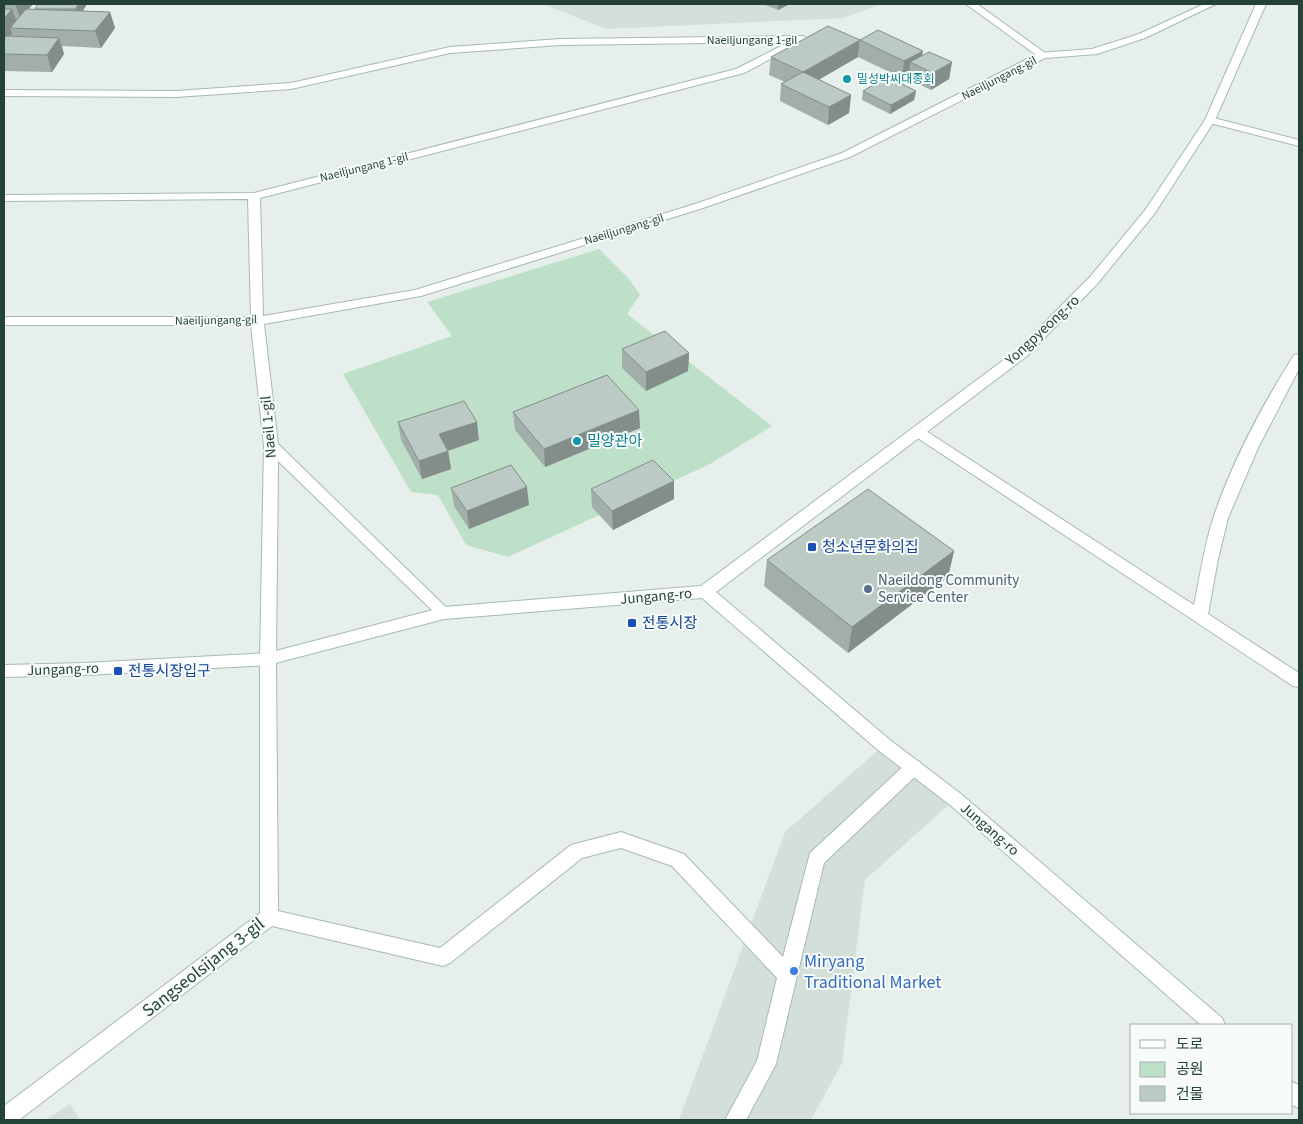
<svg xmlns="http://www.w3.org/2000/svg" width="1303" height="1124" font-family="'Source Sans 3','Noto Sans KR',sans-serif">
<rect width="100%" height="100%" fill="#e6efeb"/>
<g fill="#d4dfda">
<path d="M543 4H882L843 18 606 29Z"/>
<path d="M884 745 955 799 865 880 842 1063 811 1120H679L785 832Z"/>
<path d="M70 1104 80 1120H45Z"/>
</g>
<path fill="#bfe0c8" d="M599 249 629 279 640 295 627 314 772 426 710 464 508 557 466 545 438 495 411 492 343 374 452 336 427 302Z"/>
<g fill="none" stroke-linecap="round" stroke-linejoin="round">
<defs>
<path id="lane" d="M966 4H977L1048 55 1043 58 1039 57Z"/>
<g id="street">
<path d="M1204 4H1216L1145 38 1097 54 1045 58 850 157 703 208 421 296 264 324 278 444 452 613 449 617 444 619 439 617 278 461 276 659 278 911 440 948 571 845 621 832 684 854 783 957 810 853 908 762 914 760 920 762 923 767 920 772 824 863 776 1064 746 1120H725L757 1061 777 978 672 866 621 848 582 858 450 963 443 966 272 926 19 1120H4V1106L260 913V659L264 446 251 325H4V317H251L248 199 4 201V195L254 193 736 69 789 42 560 45 450 53 291 89 176 97 4 96V90L176 91 291 83 450 47 560 39 803 36 808 39 744 73 260 198 263 316 415 290 695 204 842 153 1039 53 1092 49 1139 34Z"/>
<path d="M1210 117 1299 140V146L1206 122 1205 120Z"/>
<path d="M1299 354V369L1258 448 1228 518 1218 559 1208 614 1299 673V687L1293 686 913 435 911 432 913 429H923L1194 605C1200 576 1204 547 1213 519 1231 464 1263 404 1294 355Z"/>
</g>
<g id="secondary">
<path d="M1256 4H1266L1215 120 1155 213 1098 283 1027 356 716 592 890 740 961 794 1222 1018 1225 1025H1201L949 804 878 750 702 598 444 619 268 665 85 675 4 677V665L85 663 268 653 444 607 701 586 1017 350 1090 277 1146 209 1205 120Z"/>
<path d="M1292 1082 1299 1085V1108L1292 1105Z"/>
</g>
</defs>
<use href="#lane" stroke="#a8b8b2" stroke-width="2"/>
<use href="#street" stroke="#a8b8b2" stroke-width="2"/>
<use href="#secondary" stroke="#a4bbb3" stroke-width="2"/>
<use href="#lane" fill="#fff" fill-rule="evenodd"/>
<use href="#street" fill="#fff" fill-rule="evenodd"/>
<use href="#secondary" fill="#fff" fill-rule="evenodd"/>
</g>
<g fill="#a1aea9">
<path d="M4 4H33L29 9H35L87 4 83 11 110 12 115 28 101 48 62 46 64 54 52 72 4 71Z"/>
<path d="M763 4H790L778 10Z"/>
<path d="M860 40 922 56 952 62 949 79 931 90 908 79 909 74 902 78 858 57Z"/>
<path d="M771 57H858L818 80 851 95 849 113 828 125 780 101 781 84 785 82 769 75Z"/>
<path d="M863 91H916L914 100 890 114 862 100Z"/>
<path d="M622 349 689 353 688 371 646 391 622 368Z"/>
<path d="M513 412 640 428 545 467 515 430Z"/>
<path d="M398 422 479 440 448 451 451 469 422 479 401 440Z"/>
<path d="M451 488 529 505 469 529 454 506Z"/>
<path d="M591 489 674 499 613 530 592 507Z"/>
<path d="M954 551 948 577 848 653 764 586 767 560Z"/>
</g>
<g fill="#838d89">
<path d="M15 4H33L20 18Z"/>
<path d="M79 4H87L78 18 75 9Z"/>
<path d="M778 4H790L778 10Z"/>
<path d="M12 9 18 26 10 28 12 33 4 44V19Z"/>
<path d="M110 12 115 28 101 48 95 31Z"/>
<path d="M59 38 64 54 52 72 47 55Z"/>
<path d="M860 40 858 57 801 90 803 72Z"/>
<path d="M923 51 920 67 910 62 909 74 902 78 904 61Z"/>
<path d="M952 62 949 79 931 90 933 73Z"/>
<path d="M916 91 914 100 890 114 891 105Z"/>
<path d="M851 95 849 113 828 125 829 107Z"/>
<path d="M689 353 688 371 646 391V372Z"/>
<path d="M639 410 640 428 545 467 544 449Z"/>
<path d="M477 422 479 440 441 453 439 434Z"/>
<path d="M448 451 451 469 422 479 419 461Z"/>
<path d="M674 481V499L613 530 612 511Z"/>
<path d="M527 487 529 505 469 529 467 511Z"/>
<path d="M954 551 948 577 848 653 852 627Z"/>
</g>
<g fill="#bbcac4" stroke="#838d89">
<path d="M38 4H79L75 9H35Z"/>
<path d="M4 9H12L4 19Z"/>
<path d="M26 9 110 12 95 31 10 28Z"/>
<path d="M828 26 860 40 803 72 851 95 829 107 781 84 803 72 771 57Z"/>
<path d="M878 30 923 51 904 61 860 40Z"/>
<path d="M6 36 59 38 47 55 4 54V39Z"/>
<path d="M929 52 952 62 933 73 910 62Z"/>
<path d="M888 77 916 91 891 105 863 91Z"/>
<path d="M665 331 689 353 646 372 622 349Z"/>
<path d="M607 375 639 410 544 449 513 412Z"/>
<path d="M464 401 477 422 439 434 448 451 419 461 398 422Z"/>
<path d="M653 460 674 481 612 511 591 489Z"/>
<path d="M511 465 527 487 467 511 451 488Z"/>
<path d="M868 489 954 551 852 627 767 560Z"/>
</g>
<g fill="#0f9aa8" stroke="#f7fbf9" stroke-width="2">
<circle cx="847" cy="79" r="5"/>
<circle cx="577" cy="441" r="5"/>
</g>
<g fill="#1a4fb4" stroke="#f7fbf9" stroke-width="2">
<rect x="807" y="542" width="10" height="10" rx="2.5"/>
<rect x="627" y="618" width="10" height="10" rx="2.5"/>
<rect x="113" y="666" width="10" height="10" rx="2.5"/>
</g>
<circle fill="#5c6f8a" stroke="#f7fbf9" stroke-width="2" cx="868" cy="589" r="5"/>
<circle fill="#3f7fe0" stroke="#f7fbf9" stroke-width="2" cx="794" cy="971" r="5"/>
<g text-anchor="middle" stroke-width="4" stroke-linejoin="round" paint-order="stroke">
<g font-size="12" fill="#24423a" stroke="#f7fbf9">
<text x="752" y="44">Naeiljungang 1-gil</text>
<text transform="translate(999 78) rotate(-27)" y="4">Naeiljungang-gil</text>
<text transform="translate(364 167) rotate(-14)" y="4">Naeiljungang 1-gil</text>
<text transform="translate(624 229) rotate(-17)" y="4">Naeiljungang-gil</text>
<text transform="translate(216 320) rotate(-1)" y="4">Naeiljungang-gil</text>
</g>
<g font-size="12" fill="#0d838f" stroke="#f7fbf9" text-anchor="start">
<text x="857" y="83">밀성박씨대종회</text>
</g>
<g font-size="15" fill="#24423a" stroke="#f7fbf9">
<text transform="translate(1042 330) rotate(-43)" y="5">Yongpyeong-ro</text>
<text transform="translate(268 427) rotate(-95)" y="5">Naeil 1-gil</text>
<text transform="translate(656 596) rotate(-5)" y="5">Jungang-ro</text>
<text transform="translate(63 669) rotate(-2)" y="5">Jungang-ro</text>
<text transform="translate(990 829) rotate(41)" y="5">Jungang-ro</text>
</g>
<g font-size="15" fill="#0d838f" stroke="#f7fbf9" text-anchor="start">
<text x="587" y="446">밀양관아</text>
</g>
<g font-size="15" fill="#164399" stroke="#f7fbf9" text-anchor="start">
<text x="822" y="552">청소년문화의집</text>
<text x="642" y="628">전통시장</text>
<text x="128" y="676">전통시장입구</text>
</g>
<g font-size="15" fill="#4e5e75" stroke="#f7fbf9" text-anchor="start">
<text x="878" y="585">Naeildong Community<tspan x="878" dy="17">Service Center</tspan></text>
</g>
<g font-size="18" fill="#366cbe" stroke="#f7fbf9" text-anchor="start">
<text x="804" y="967">Miryang<tspan x="804" dy="21">Traditional Market</tspan></text>
</g>
<g font-size="18" fill="#24423a" stroke="#f7fbf9">
<text transform="translate(203 967) rotate(-38)" y="6">Sangseolsijang 3-gil</text>
</g>
</g>
<rect width="1303" height="1124" fill="none" stroke="#24423a" stroke-width="10"/>
<rect x="1130" y="1024" width="162" height="90" fill="#f7fbf9" stroke="#a3b1ad"/>
<rect x="1140" y="1040" width="25" height="8" fill="#ffffff" stroke="#a3b1ad"/>
<text x="1176" y="1049" font-size="15" fill="#24423a">도로</text>
<rect x="1140" y="1062" width="25" height="15" fill="#bfe0c8" stroke="#a3b1ad"/>
<text x="1176" y="1074" font-size="15" fill="#24423a">공원</text>
<rect x="1140" y="1086" width="25" height="15" fill="#bbcac4" stroke="#a3b1ad"/>
<text x="1176" y="1099" font-size="15" fill="#24423a">건물</text>
</svg>
